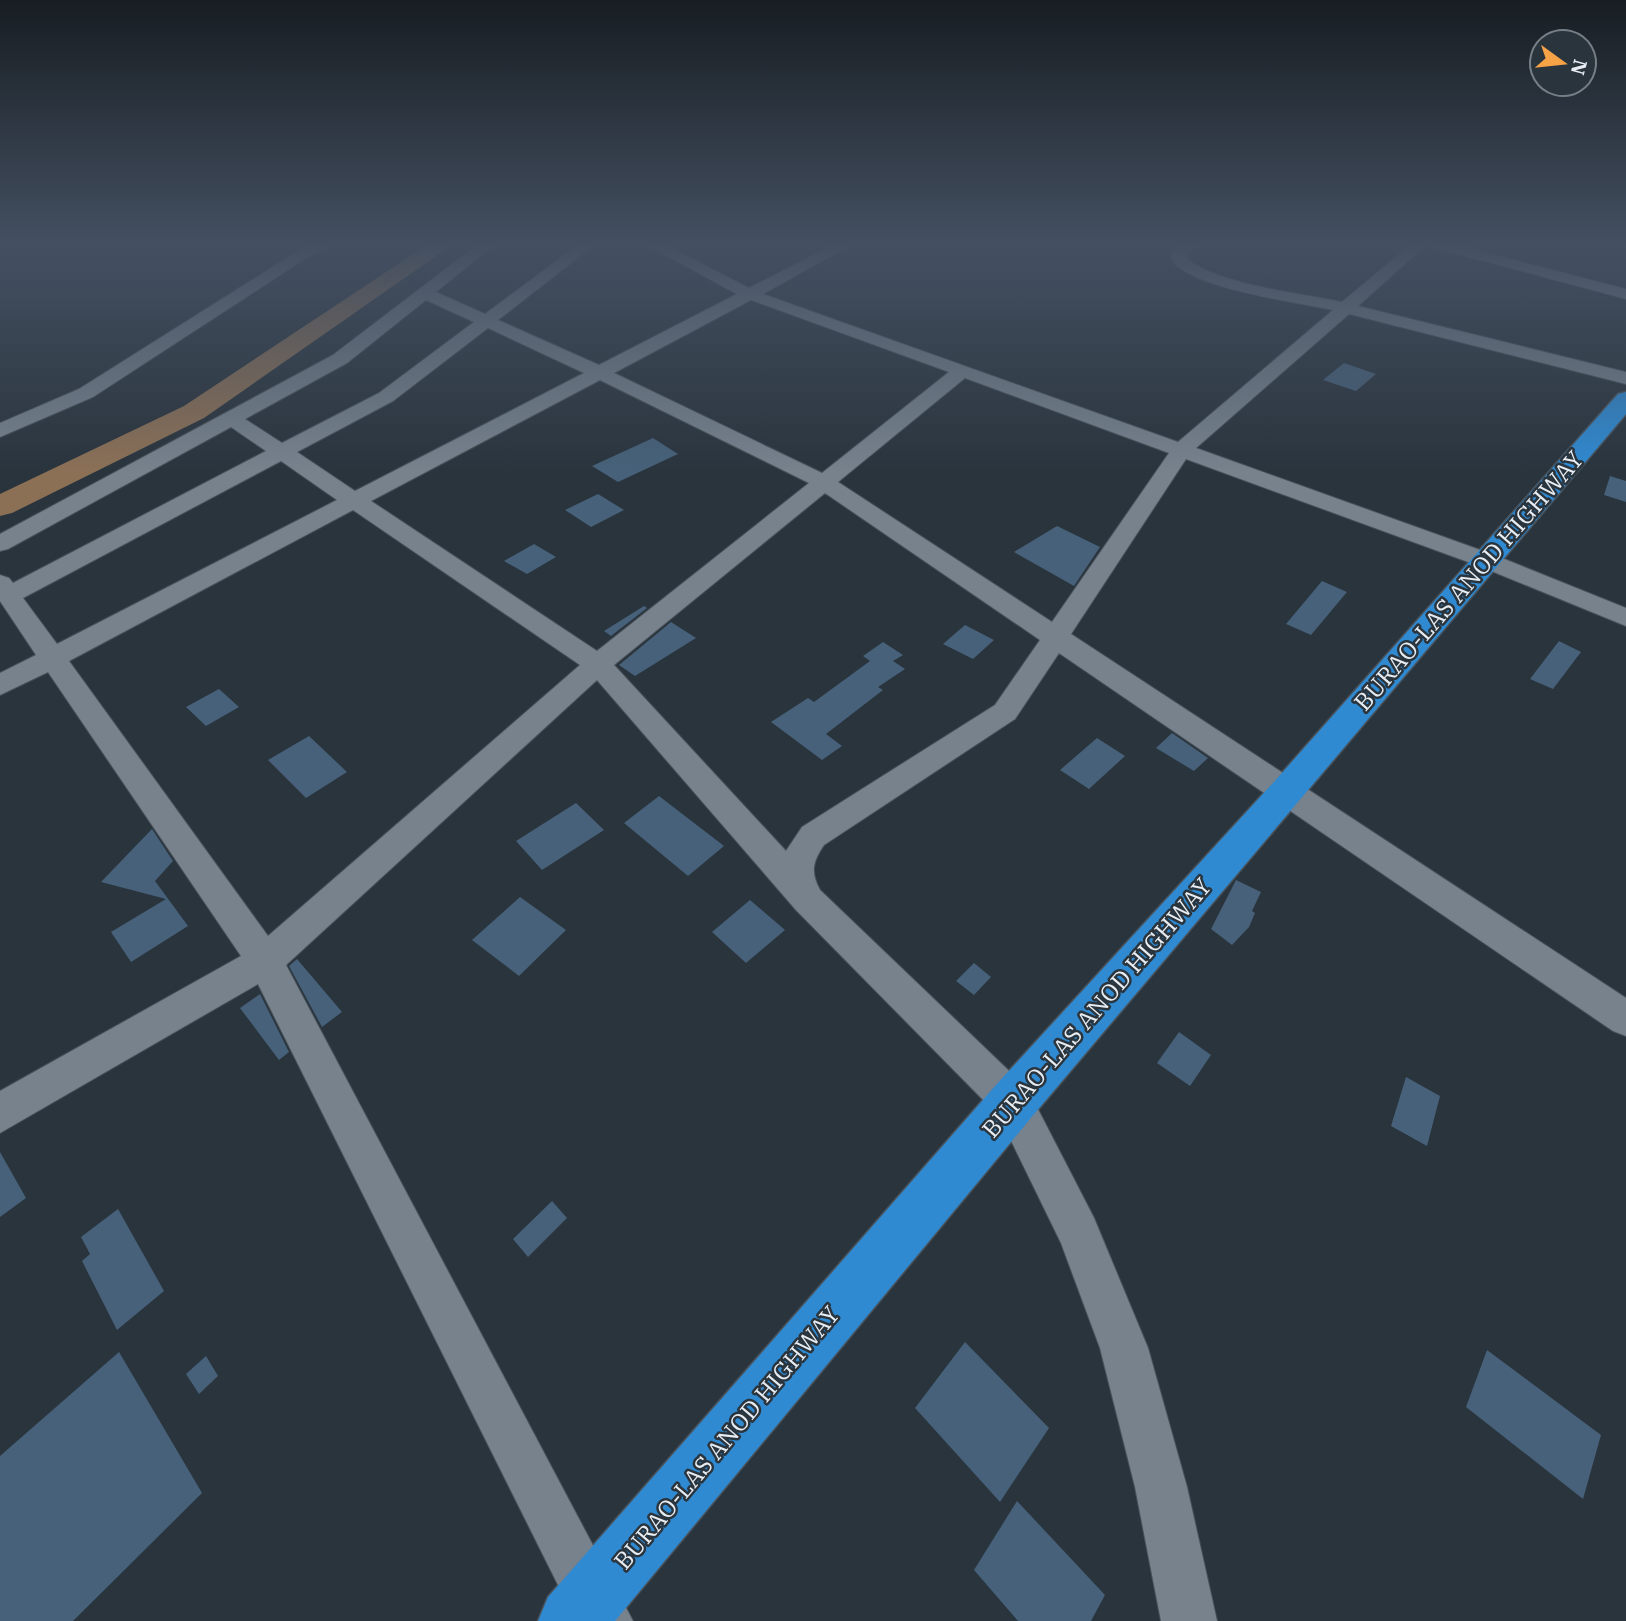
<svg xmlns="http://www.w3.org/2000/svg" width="1626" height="1621" font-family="'IBM Plex Serif',serif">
<rect width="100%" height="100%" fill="#2a343d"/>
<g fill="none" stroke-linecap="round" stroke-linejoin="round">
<path fill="#8b7056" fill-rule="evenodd" d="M427 245H452L204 418 12 513 0 516V494L184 406Z"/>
</g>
<g fill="#466179">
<path d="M1344 363 1376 374 1356 391 1323 380Z"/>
<path d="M653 438 678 454 618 482 592 466Z"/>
<path d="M1610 476 1626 481V502L1604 495Z"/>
<path d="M598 494 624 510 591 527 565 510Z"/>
<path d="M1057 526 1100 547 1074 586 1014 552Z"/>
<path d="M534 544 556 557 527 574 504 561Z"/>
<path d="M1322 581 1347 592 1311 635 1286 624Z"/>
<path d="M644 606 647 608 611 636 604 631Z"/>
<path d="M671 622 696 638 635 676 619 665Z"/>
<path d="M965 625 994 640 973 659 943 644Z"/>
<path d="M1559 641 1581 652 1553 689 1530 679Z"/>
<path d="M883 642 903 655 893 661 905 669 878 687 883 690 826 734 842 746 822 760 771 722 808 698 814 702 870 661 863 656Z"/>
<path d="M219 689 239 707 206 726 186 707Z"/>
<path d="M1172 733 1208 758 1194 771 1156 748Z"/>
<path d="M309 736 347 772 306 798 268 760Z"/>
<path d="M1097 738 1125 756 1089 789 1060 770Z"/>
<path d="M659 796 724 846 688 876 624 823Z"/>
<path d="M576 803 604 830 542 870 516 841Z"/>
<path d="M152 829 173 861 155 881 188 926 131 962 111 932 166 899 101 882Z"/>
<path d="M1236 880 1261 892 1252 911 1255 913 1249 927 1232 945 1211 929Z"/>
<path d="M520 897 566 930 519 976 472 940Z"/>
<path d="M750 900 785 930 746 963 712 932Z"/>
<path d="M297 959 342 1012 322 1027 289 966Z"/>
<path d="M974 963 991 977 974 995 956 981Z"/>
<path d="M260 994 289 1052 279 1060 240 1008Z"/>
<path d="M1179 1032 1211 1055 1190 1086 1157 1063Z"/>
<path d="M1406 1077 1440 1096 1427 1146 1391 1126Z"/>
<path d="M0 1152 26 1198 0 1217Z"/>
<path d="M552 1201 567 1218 528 1257 513 1239Z"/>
<path d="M118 1209 164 1291 117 1330 82 1261 90 1254 81 1237Z"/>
<path d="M965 1342 1049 1428 1000 1502 915 1408Z"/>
<path d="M1487 1350 1601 1435 1583 1499 1466 1407Z"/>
<path d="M119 1352 202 1493 73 1621H0V1456Z"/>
<path d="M206 1356 218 1376 199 1394 186 1374Z"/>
<path d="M1017 1501 1105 1595 1091 1621H1018L974 1570Z"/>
</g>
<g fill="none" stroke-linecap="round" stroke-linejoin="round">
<defs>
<g id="minor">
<path d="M312 245H333L311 255 93 397 0 437V423L79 389 301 249Z"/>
<path d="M477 245H494L436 292 485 314 578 245H594L498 320 599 365 737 294 647 245H665L749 288 833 245H851L763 294 1178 442 1333 310C1295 302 1195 289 1172 261L1171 254 1180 245H1195L1187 255V259C1221 285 1299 293 1342 302L1410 245H1426L1358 306 1626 372V384L1349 314 1196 448 1497 556 1626 608V626L1479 566 1186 459 1071 634 1626 998V1036L1613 1031 1059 653 1015 719 824 845C813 861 810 872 820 890L1027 1088 1094 1218 1148 1348 1187 1487 1217 1621H1161L1135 1487 1100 1348 1061 1243 999 1116 796 910 597 680 286 965 633 1621H576L258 984 0 1133V1091L241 956 48 672 0 695V673L36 655 0 601V575L9 578 13 583 266 451 231 427 8 549 0 551V534L333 355ZM426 300 474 322 379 393 282 443 245 419 347 363ZM751 300 949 372 822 473 614 373ZM488 328 584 373 355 491 297 452 393 401ZM965 378 1169 453 1052 622 838 482ZM600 380 809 483 597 651 371 501ZM281 461 337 500 57 644 23 598ZM825 493 1040 640 995 705 802 827 786 851 614 665ZM353 510 580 665 268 936 69 661Z"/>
<path d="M1432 245H1457L1626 289V299L1435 248Z"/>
</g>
<path id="highway" d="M1626 392V414L1030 1119 615 1621H538L548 1597 996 1085 1273 783 1618 394Z"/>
</defs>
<use href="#minor" stroke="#49525a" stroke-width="2"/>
<use href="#highway" stroke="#49525a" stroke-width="3"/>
<use href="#minor" fill="#77828d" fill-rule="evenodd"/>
<use href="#highway" fill="#2f8ad2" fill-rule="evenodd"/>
</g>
<linearGradient id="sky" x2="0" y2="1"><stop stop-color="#171d22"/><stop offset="0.52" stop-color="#445062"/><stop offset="1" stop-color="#445062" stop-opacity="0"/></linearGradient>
<rect width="1626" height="472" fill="url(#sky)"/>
<g text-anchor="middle" stroke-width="5" stroke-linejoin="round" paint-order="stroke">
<g font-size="24" fill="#e7edf3" stroke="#2a343d">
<text transform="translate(1469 581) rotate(-49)" y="8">BURAO-LAS ANOD HIGHWAY</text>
<text transform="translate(1097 1008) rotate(-49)" y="8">BURAO-LAS ANOD HIGHWAY</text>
<text transform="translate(727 1438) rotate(-50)" y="8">BURAO-LAS ANOD HIGHWAY</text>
</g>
</g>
<g transform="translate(1563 63) rotate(105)"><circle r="33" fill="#2a343d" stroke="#767e86" stroke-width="2"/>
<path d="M0-5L12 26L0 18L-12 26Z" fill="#f6a247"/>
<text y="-10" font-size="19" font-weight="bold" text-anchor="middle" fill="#e7edf3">N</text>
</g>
</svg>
